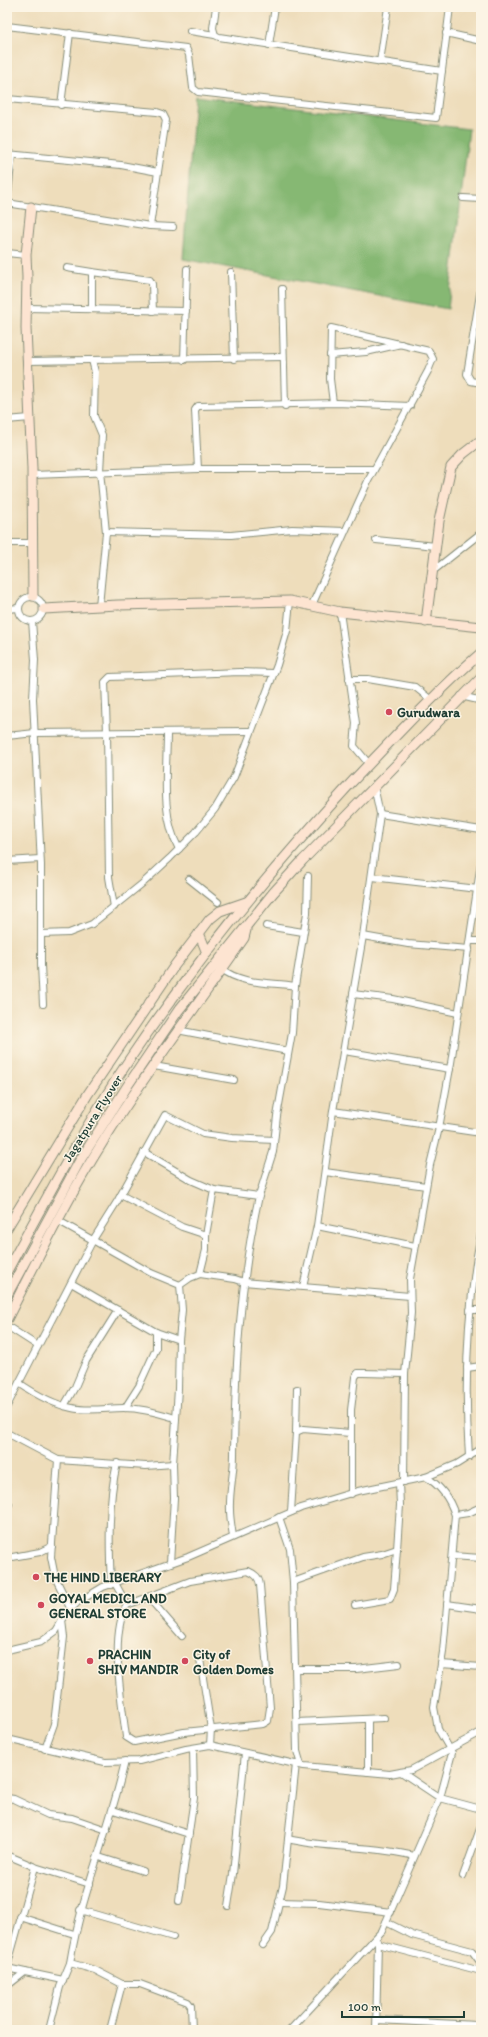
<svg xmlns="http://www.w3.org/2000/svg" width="488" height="2037" font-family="Itim,sans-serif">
<rect width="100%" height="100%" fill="#fcf5e5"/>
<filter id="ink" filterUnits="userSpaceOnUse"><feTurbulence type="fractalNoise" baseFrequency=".025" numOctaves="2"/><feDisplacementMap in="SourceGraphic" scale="8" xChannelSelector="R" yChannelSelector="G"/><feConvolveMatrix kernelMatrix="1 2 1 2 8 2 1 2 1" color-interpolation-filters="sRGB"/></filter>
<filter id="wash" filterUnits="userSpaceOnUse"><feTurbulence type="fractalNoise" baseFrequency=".012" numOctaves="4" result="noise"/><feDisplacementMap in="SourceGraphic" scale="16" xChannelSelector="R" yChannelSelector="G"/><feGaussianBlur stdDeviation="0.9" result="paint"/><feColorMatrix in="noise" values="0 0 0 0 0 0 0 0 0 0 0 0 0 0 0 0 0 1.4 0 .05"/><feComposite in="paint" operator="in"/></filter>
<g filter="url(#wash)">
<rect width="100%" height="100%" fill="#edb"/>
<path fill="#86b873" stroke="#527a54" d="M195 96 469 129 448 309 183 259Z"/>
</g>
<g filter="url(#ink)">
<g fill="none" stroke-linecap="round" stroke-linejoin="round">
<defs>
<g id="street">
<path d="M216 7 213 28 215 35 219 37 442 71"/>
<path d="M7 26 186 48 189 55 193 88 198 92 436 118 450 7"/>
<path d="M190 31 215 35"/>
<path d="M446 33 481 41"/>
<path d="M269 45 275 7"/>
<path d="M380 62 388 7"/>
<path d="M7 99 157 112 163 114 166 120 158 172"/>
<path d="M61 105 70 33"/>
<path d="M7 154 121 165 158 172 150 226"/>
<path d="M463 198 481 199"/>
<path d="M7 203 150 226 173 227"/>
<path d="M7 203 12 155"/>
<path d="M7 253 26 255"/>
<path d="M67 268 92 272"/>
<path d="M231 272 234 359"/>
<path d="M481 288 467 374 471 381 481 383"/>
<path d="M282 289 285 406"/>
<path d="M27 308 186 311"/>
<path d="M92 308V272L150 280 152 284 153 311"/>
<path d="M330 355 366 352 401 344"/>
<path d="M92 360 95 372 94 416 102 435 100 471 106 532 99 606"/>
<path d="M184 360 187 269"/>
<path d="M27 361 283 357"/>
<path d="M7 420 30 418"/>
<path d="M198 469 195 410 198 406 337 403 410 406"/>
<path d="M32 475 198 469H374"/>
<path d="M106 532 231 535 292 529 345 531"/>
<path d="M376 540 436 546"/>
<path d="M7 543H32"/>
<path d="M433 571 481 533"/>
<circle cx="31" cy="609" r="12"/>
<path d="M312 605 368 481 428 371 433 359 429 351 331 328 330 379 333 403"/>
<path d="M7 609 19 608"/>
<path d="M340 612 356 723 354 746 369 764"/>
<path d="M32 621 35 660 33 699 41 865V965L43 1004"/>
<path d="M349 679H368L415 687 430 699"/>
<path d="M461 696 478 700 481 704"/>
<path d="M167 733C167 770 160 815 179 849"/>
<path d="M7 736 35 733 250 731"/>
<path d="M374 786 380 814"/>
<path d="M7 861 40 859"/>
<path d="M372 877 478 889"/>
<path d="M189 879 218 902"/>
<path d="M114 907 109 877 107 732 105 682 110 677 139 676 240 672 273 673"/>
<path d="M266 926 303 932"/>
<path d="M41 934 69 933 92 924 143 883 170 858 196 832 215 809 234 777 277 665 287 631 290 601"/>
<path d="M363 936 408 944 469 949"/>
<path d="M470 941H481"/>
<path d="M220 968C242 985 269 982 295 986"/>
<path d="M353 994 393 999 458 1013"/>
<path d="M177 1030 288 1051"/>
<path d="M344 1051 450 1069"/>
<path d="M154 1066 234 1080"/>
<path d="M333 1111 481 1133"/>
<path d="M144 1152 191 1180 214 1190"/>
<path d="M325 1172 426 1186"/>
<path d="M121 1195 182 1227 206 1235"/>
<path d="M59 1221 151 1273 180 1285"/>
<path d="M317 1226 415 1246"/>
<path d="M200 1274 235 1279 244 1282 410 1296"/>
<path d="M71 1283 156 1332 179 1340"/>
<path d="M303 1287 317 1226 333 1111 363 936 380 814 481 830"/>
<path d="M470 1310H481"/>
<path d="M7 1326 38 1346"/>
<path d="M467 1368 481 1366"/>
<path d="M19 1383C35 1394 52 1404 72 1408 89 1412 107 1408 124 1408 141 1408 159 1413 175 1418"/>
<path d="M7 1406 93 1240 118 1200 165 1115 203 1134 232 1138 274 1140"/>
<path d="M64 1406 75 1387 86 1361 118 1310"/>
<path d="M125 1408 139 1386 156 1349V1332"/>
<path d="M296 1432 297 1389"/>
<path d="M7 1433 58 1460 51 1557 55 1577 71 1610"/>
<path d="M469 1457C464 1382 467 1307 481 1233"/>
<path d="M58 1460 146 1466 173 1464"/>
<path d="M426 1477C441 1486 450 1499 455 1515"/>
<path d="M404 1482 405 1374 411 1313 410 1279 430 1165 439 1128 451 1063 481 863"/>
<path d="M351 1494V1410L355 1377 358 1373H363L405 1374"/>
<path d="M7 1502 9 1504 7 1507"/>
<path d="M291 1512 296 1432 303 1429 350 1433"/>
<path d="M279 1517 290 1549 293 1582 297 1751 301 1765"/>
<path d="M233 1537C232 1528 230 1519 230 1510 229 1492 234 1473 234 1455 235 1368 240 1281 259 1196"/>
<path d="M452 1556 481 1558"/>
<path d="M7 1558 40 1552 52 1546"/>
<path d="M170 1563 174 1498 173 1464 178 1389 179 1340 182 1310 180 1285 190 1278 200 1274 206 1250V1235L214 1190 259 1196 273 1152 277 1116 292 1033 295 986 307 913 308 876"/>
<path d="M293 1582 363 1557 382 1554 397 1549 400 1505 399 1483"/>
<path d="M115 1583 127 1605C109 1634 122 1703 126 1737L134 1742 184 1732 263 1724 268 1721 270 1708 260 1585C259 1577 255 1574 248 1571L190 1581 127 1605"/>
<path d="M111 1585C109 1545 108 1502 117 1463"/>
<path d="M148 1597 182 1636"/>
<path d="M447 1604 481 1609"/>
<path d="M355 1605 390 1599 394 1589 397 1549"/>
<path d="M7 1650 41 1642 56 1631 66 1614 78 1602 103 1587 188 1557 301 1508 358 1491 426 1477 457 1464 481 1449"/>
<path d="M200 1659 211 1729 210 1745"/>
<path d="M441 1664 481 1667"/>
<path d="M296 1669H356L399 1664"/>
<path d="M368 1719V1772"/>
<path d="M297 1722 384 1718"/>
<path d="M7 1739 105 1762 139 1761 186 1749 210 1745 304 1766 390 1774 411 1770 481 1732"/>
<path d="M45 1749 54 1724 64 1637 62 1620"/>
<path d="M401 1772 440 1798 481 1809"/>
<path d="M7 1798 14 1799 48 1815 72 1818 107 1830"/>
<path d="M113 1810 189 1834"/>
<path d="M288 1839C329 1849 373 1845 414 1856"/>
<path d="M7 1855 35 1867 90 1884"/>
<path d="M99 1857 143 1871"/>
<path d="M463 1876 481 1826"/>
<path d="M179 1901 194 1798 193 1748"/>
<path d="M279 1902 319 1903 391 1912"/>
<path d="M228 1906 233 1874 245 1753"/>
<path d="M80 1910 173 1937"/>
<path d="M20 1917 74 1934"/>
<path d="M386 1922 412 1935 472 1951 481 1963"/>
<path d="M378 1944 481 1971"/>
<path d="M263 1945 272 1932 283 1886 296 1764"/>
<path d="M70 1963C81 1894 110 1829 125 1761"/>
<path d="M7 1967 35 1867"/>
<path d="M7 1968 25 1972"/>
<path d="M122 1984H140L188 2002 191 2006 192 2030"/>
<path d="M7 1986 25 1972 63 1980"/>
<path d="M377 2020 477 2025"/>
<path d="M49 2030 60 1987 70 1963 95 1970 122 1984 110 2030"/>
<path d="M290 2030 382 1931 440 1798 452 1753 438 1729 434 1707 443 1652 455 1515 468 1513 481 1507"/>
<path d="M376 2030 378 1942"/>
<path d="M476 2030 481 2017"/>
</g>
<g id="secondary">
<path d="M31 207 26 255 27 277 26 328 32 469 33 596"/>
<path d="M44 609 118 605 290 601 340 612 481 627"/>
<path d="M426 622 439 521 451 467 463 454 481 440"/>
<path d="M199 933 207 953"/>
<path d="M7 1228 88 1094 175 965 210 919 220 911 246 902"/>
<path d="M7 1271C46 1199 84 1127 129 1060 195 962 270 871 350 784 393 739 434 694 481 653"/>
<path d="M7 1295 79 1162 128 1085 178 1011 273 893 303 860 481 678"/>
<path d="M7 1319C38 1258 68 1197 104 1140 147 1070 198 1005 244 938L246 930"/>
</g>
</defs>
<use href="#street" stroke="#868d78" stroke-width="8"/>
<use href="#secondary" stroke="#868d78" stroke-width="11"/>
<use href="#street" stroke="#fff" stroke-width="6"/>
<use href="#secondary" stroke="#fde4d1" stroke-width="9"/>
</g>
</g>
<g fill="#d1495b" stroke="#fcf5e5" stroke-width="1.5">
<circle cx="389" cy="712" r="4"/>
<circle cx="36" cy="1577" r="4"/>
<circle cx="41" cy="1605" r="4"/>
<circle cx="90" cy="1661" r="4"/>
<circle cx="185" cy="1661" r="4"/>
</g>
<g text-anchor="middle" stroke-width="3" stroke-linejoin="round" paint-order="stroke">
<g font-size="13" font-weight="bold" fill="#1f3d34" stroke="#fcf5e5" text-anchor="start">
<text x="397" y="717">Gurudwara</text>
<text x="44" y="1582">THE HIND LIBERARY</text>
<text x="49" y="1603">GOYAL MEDICL AND<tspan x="49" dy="15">GENERAL STORE</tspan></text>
<text x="98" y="1659">PRACHIN<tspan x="98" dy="15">SHIV MANDIR</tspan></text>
<text x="193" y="1659">City of<tspan x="193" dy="15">Golden Domes</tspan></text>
</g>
<g font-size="13" fill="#1f3d34" stroke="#fcf5e5">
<text transform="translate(92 1118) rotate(-58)" y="5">Jagatpura Flyover</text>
</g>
</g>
<rect width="488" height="2037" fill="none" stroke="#fcf5e5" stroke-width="24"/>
<path d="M342 2011v6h122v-6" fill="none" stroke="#1f3d34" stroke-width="2"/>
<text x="348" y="2011" font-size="12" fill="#1f3d34" stroke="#fcf5e5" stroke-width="3" paint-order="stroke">100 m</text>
</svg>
